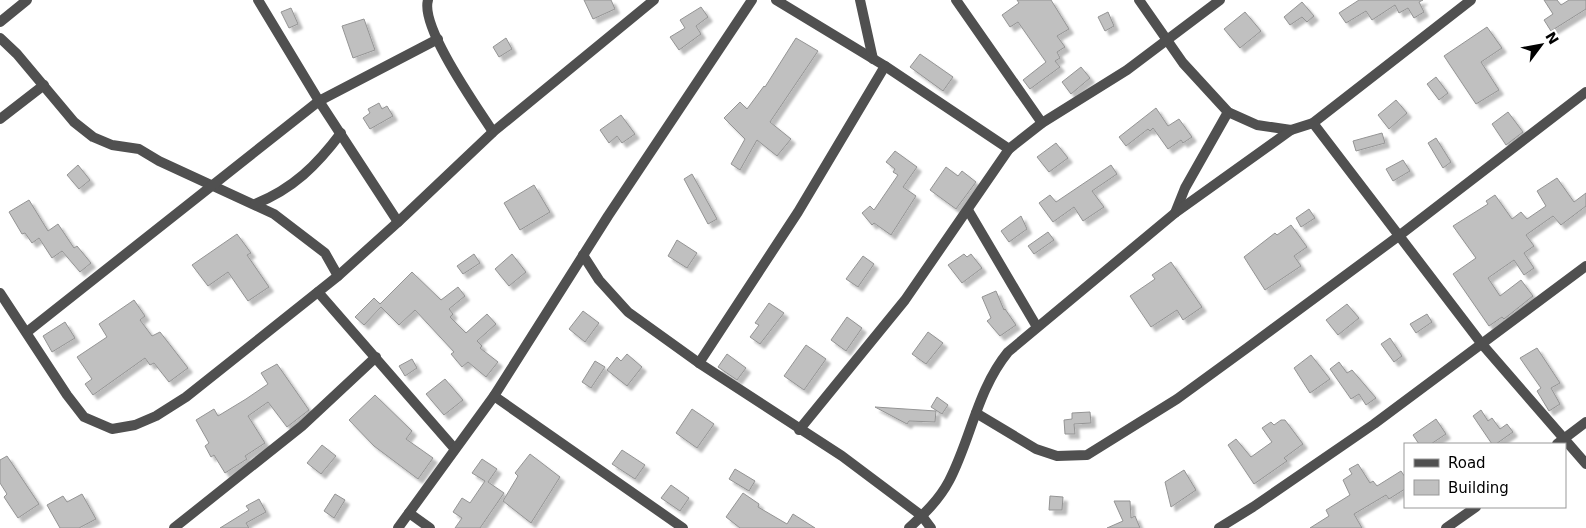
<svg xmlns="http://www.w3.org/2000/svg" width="1586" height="528" font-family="'DejaVu Sans',sans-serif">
<defs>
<filter id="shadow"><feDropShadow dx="4.5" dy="4.5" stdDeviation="1" flood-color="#0004"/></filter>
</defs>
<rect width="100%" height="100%" fill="#fff"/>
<g fill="#c0c0c0" stroke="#949494" filter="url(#shadow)">
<path d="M584 0H611L615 9 593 19Z"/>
<path d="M1017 0H1051L1069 29 1057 36 1065 47 1057 52 1060 58 1055 61 1060 67 1030 89 1023 80 1046 62 1018 22 1010 27 1002 15 1019 3Z"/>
<path d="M1359 0H1423L1419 2 1424 12 1414 18 1408 8 1399 13 1395 5 1372 20 1366 11 1346 23 1339 13Z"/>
<path d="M1544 0H1557L1561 5 1569 0H1586V9L1551 31 1544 20 1553 14Z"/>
<path d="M1302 2 1314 16 1307 22 1302 17 1290 25 1284 17Z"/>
<path d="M701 7 708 17 696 26 701 34 679 50 670 37 685 28 680 20Z"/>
<path d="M291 8 298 24 289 28 281 12Z"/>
<path d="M1108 12 1114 26 1105 31 1098 17Z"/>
<path d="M1245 12 1261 31 1240 48 1224 29Z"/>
<path d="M364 19 375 50 353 58 342 26Z"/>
<path d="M1487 27 1502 48 1481 62 1499 90 1476 104 1444 56Z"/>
<path d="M506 38 512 49 499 57 493 47Z"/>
<path d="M796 38 818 51 770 122 791 139 777 156 757 140 740 170 731 164 745 139 724 118 740 102 747 109 764 86 765 87Z"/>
<path d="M920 54 953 77 943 91 910 67Z"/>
<path d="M1081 67 1090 78 1071 94 1062 82Z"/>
<path d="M1436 77 1448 93 1439 100 1427 84Z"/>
<path d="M1396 100 1407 113 1389 129 1378 115Z"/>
<path d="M379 103 382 109 387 106 393 116 370 129 363 118 370 113 368 109Z"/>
<path d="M1156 108 1168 126 1179 119 1192 137 1183 143 1181 140 1168 149 1153 128 1150 131 1148 129 1126 146 1119 137Z"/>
<path d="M1508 112 1523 132 1506 145 1492 124Z"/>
<path d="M621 115 635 134 622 143 617 136 609 143 600 130Z"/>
<path d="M1382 133 1385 143 1356 151 1353 141Z"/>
<path d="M1436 138 1451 162 1443 168 1428 143Z"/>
<path d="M1056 143 1068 158 1049 172 1037 157Z"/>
<path d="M895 151 917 167 903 187 916 196 891 235 874 223 872 225 862 213 870 206 874 210 898 175 893 172 895 169 886 162Z"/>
<path d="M1403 160 1410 171 1393 181 1386 169Z"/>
<path d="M78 165 90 180 79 189 67 175Z"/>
<path d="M1111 165 1117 174 1092 191 1104 207 1083 221 1074 207 1053 222 1039 203 1050 195 1056 202Z"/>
<path d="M946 167 958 176 962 171 976 182 956 209 930 190Z"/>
<path d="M692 174 717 219 708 224 684 179Z"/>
<path d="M1557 178 1574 202 1586 193V206L1561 225 1553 216 1526 235 1534 246 1524 253 1534 268 1524 275 1514 260 1488 278 1500 296 1521 280 1533 296 1504 319 1502 317 1489 326 1453 274 1476 258 1453 226 1488 204 1486 201 1495 195 1512 219 1521 212 1527 219 1546 206 1537 191Z"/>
<path d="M534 185 550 212 520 230 504 203Z"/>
<path d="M29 200 48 231 58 224 74 248 77 246 91 263 80 272 62 251 52 258 39 238 32 243 25 233 22 234 9 212Z"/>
<path d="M1309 209 1315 218 1301 227 1296 218Z"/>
<path d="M1021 216 1027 229 1009 242 1001 231Z"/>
<path d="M1291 225 1307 247 1294 256 1301 266 1265 290 1244 257 1275 233 1277 235Z"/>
<path d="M1048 232 1054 240 1034 254 1028 246Z"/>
<path d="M237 234 251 253 247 255 269 287 248 301 228 272 208 286 192 265Z"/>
<path d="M677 240 697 253 687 268 668 256Z"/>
<path d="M474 254 480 263 463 274 457 266Z"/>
<path d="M512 254 526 272 509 286 495 269Z"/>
<path d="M964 254 967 257 971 254 982 268 962 283 948 265Z"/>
<path d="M863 256 874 264 858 287 846 279Z"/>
<path d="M1171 262 1202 307 1183 320 1177 310 1151 327 1130 296 1155 279 1152 275Z"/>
<path d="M412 272 441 300 458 287 465 296 449 309 453 314 450 317 466 333 487 314 496 324 477 341 482 346 480 348 498 362 486 377 468 362 462 367 451 354 454 352 415 310 399 325 381 307 364 325 355 317 374 298 380 304Z"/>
<path d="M996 291 1004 310 1005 309 1016 325 1000 336 987 321 991 318 982 297Z"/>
<path d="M134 300 145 316 140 320 152 336 160 332 188 368 169 382 154 363 150 365 145 358 93 395 85 384 92 379 77 357 107 337 99 324Z"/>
<path d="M769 303 784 313 760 344 750 337 759 325 755 323Z"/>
<path d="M1347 304 1359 318 1338 335 1326 320Z"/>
<path d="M583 311 599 323 585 342 569 329Z"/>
<path d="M1427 314 1432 322 1416 333 1410 324Z"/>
<path d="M847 317 862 328 846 351 831 340Z"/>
<path d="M65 322 75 338 52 352 43 336Z"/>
<path d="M928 332 943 343 926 364 912 354Z"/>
<path d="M1390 338 1402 356 1394 362 1381 344Z"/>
<path d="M806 345 826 359 804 390 784 376Z"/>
<path d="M1537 348 1560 383 1551 388 1560 404 1549 411 1537 391 1541 388 1520 358Z"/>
<path d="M627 354 642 367 627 386 607 370 617 357 621 361Z"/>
<path d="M727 354 746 368 737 380 718 367Z"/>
<path d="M1311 355 1330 379 1310 393 1294 368Z"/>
<path d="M412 359 417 368 405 376 399 366Z"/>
<path d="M595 361 605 367 591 388 582 382Z"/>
<path d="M1339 362 1347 373 1352 370 1376 398 1366 405 1359 394 1351 399 1330 369Z"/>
<path d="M277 364 309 410 287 427 268 402 248 416 265 443 245 456 247 459 225 473 214 455 211 457 205 446 209 443 196 420 214 409 218 416 246 399 268 384 261 373Z"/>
<path d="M445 379 463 400 444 415 426 394Z"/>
<path d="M375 395 412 431 406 439 433 458 418 479 374 446 349 420Z"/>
<path d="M937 397 948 405 942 414 931 407Z"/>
<path d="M875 407 936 411 935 422 909 421 907 424Z"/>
<path d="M692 409 714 424 697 448 676 433Z"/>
<path d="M1481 410 1488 421 1492 418 1500 429 1507 424 1513 432 1496 444H1492L1473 416Z"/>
<path d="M1090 412 1091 423 1074 424 1075 434H1065L1064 420 1072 419V413Z"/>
<path d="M1436 419 1446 434 1431 444H1419L1413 435Z"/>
<path d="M1281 420H1285L1303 444 1284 458 1287 461 1254 484 1228 445 1236 439 1251 457 1272 442 1262 428 1271 422 1274 425Z"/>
<path d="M322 445 336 456 321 474 307 463Z"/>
<path d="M622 450 645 465 635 479 612 464Z"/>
<path d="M530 454 560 477 531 523 503 501 518 476 515 473Z"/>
<path d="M7 456 39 504 18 518 4 497 7 494 0 483V460Z"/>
<path d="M482 459 497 469 488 482 504 493 480 528H455L462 518 453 512 462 498 470 503 485 481 472 473Z"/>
<path d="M1358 464 1370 483 1373 481 1377 486 1401 471 1405 477V489L1389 499 1386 495 1354 514 1362 528H1310L1329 516 1326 510 1350 495 1343 480 1352 474 1349 469Z"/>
<path d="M735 469 755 481 749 491 729 479Z"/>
<path d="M1184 470 1196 490 1171 507 1165 482Z"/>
<path d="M671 485 689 498 680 511 661 498Z"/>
<path d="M743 493 759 504 758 507 787 524 793 514 815 528H740L726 517Z"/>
<path d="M82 494 96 519 79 528H60L47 505 63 496 67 502Z"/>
<path d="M335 494 345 500 334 518 324 511Z"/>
<path d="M1050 496 1063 497 1062 510H1049Z"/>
<path d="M259 499 266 512 246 523 249 528H220L249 510 246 506Z"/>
<path d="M1114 501H1130L1131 518 1135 516 1140 528H1107L1123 521Z"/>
</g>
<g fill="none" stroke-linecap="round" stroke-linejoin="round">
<g stroke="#505050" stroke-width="10">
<path d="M258 0 319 101 398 222"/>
<path d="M428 0C420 27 477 107 493 132"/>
<path d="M776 0 885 66 1009 149"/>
<path d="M860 0 873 59"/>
<path d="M956 0 1042 123"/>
<path d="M1139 0 1183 63 1228 112 1257 125 1291 130 1313 123 1471 0"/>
<path d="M0 22 27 0"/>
<path d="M0 38 17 54 74 122 93 137 112 145 139 149 159 161 274 214 325 253 338 276"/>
<path d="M0 119 44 85"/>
<path d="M1313 123 1481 343 1586 464"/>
<path d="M255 204C293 189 317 165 341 133"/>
<path d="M968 210 1037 327"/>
<path d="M1175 213 1185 188 1228 112"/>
<path d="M583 255 599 280 628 312 699 363 842 456 922 516 931 528"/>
<path d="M318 292 454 448"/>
<path d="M0 293 67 395 84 417 112 429 135 425 156 416 186 397 338 276 398 222 493 132 654 0"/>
<path d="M27 332 319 101 438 39"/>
<path d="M699 363 798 212 885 66"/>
<path d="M494 396 683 528"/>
<path d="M976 413 1036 449 1057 456 1087 455 1177 399 1247 348 1400 235 1586 92"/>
<path d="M799 430 905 300 1009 149 1042 123 1127 70 1220 0"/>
<path d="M1557 444 1586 422"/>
<path d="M409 513 430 528"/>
<path d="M174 528 302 426 376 357"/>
<path d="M398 528 494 396 608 216 752 0"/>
<path d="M909 528C924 514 939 500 949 481 971 439 977 390 1008 352L1175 213 1291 130"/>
<path d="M1219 528 1253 507 1374 424 1586 266"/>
<path d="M1446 528 1476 507"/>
</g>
</g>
<rect x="1404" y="443" width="162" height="65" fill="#ffffff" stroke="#999999"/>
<rect x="1414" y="459" width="25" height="8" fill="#505050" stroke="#999999"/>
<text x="1448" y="468" font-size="15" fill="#000000">Road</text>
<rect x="1414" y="480" width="25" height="15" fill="#c0c0c0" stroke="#999999"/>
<text x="1448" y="493" font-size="15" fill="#000000">Building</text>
<g transform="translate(1541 45) rotate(58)" stroke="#ffffff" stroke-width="4" paint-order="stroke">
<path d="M0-4L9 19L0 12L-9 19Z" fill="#000000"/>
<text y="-8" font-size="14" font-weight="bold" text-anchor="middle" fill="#000000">N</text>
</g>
</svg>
